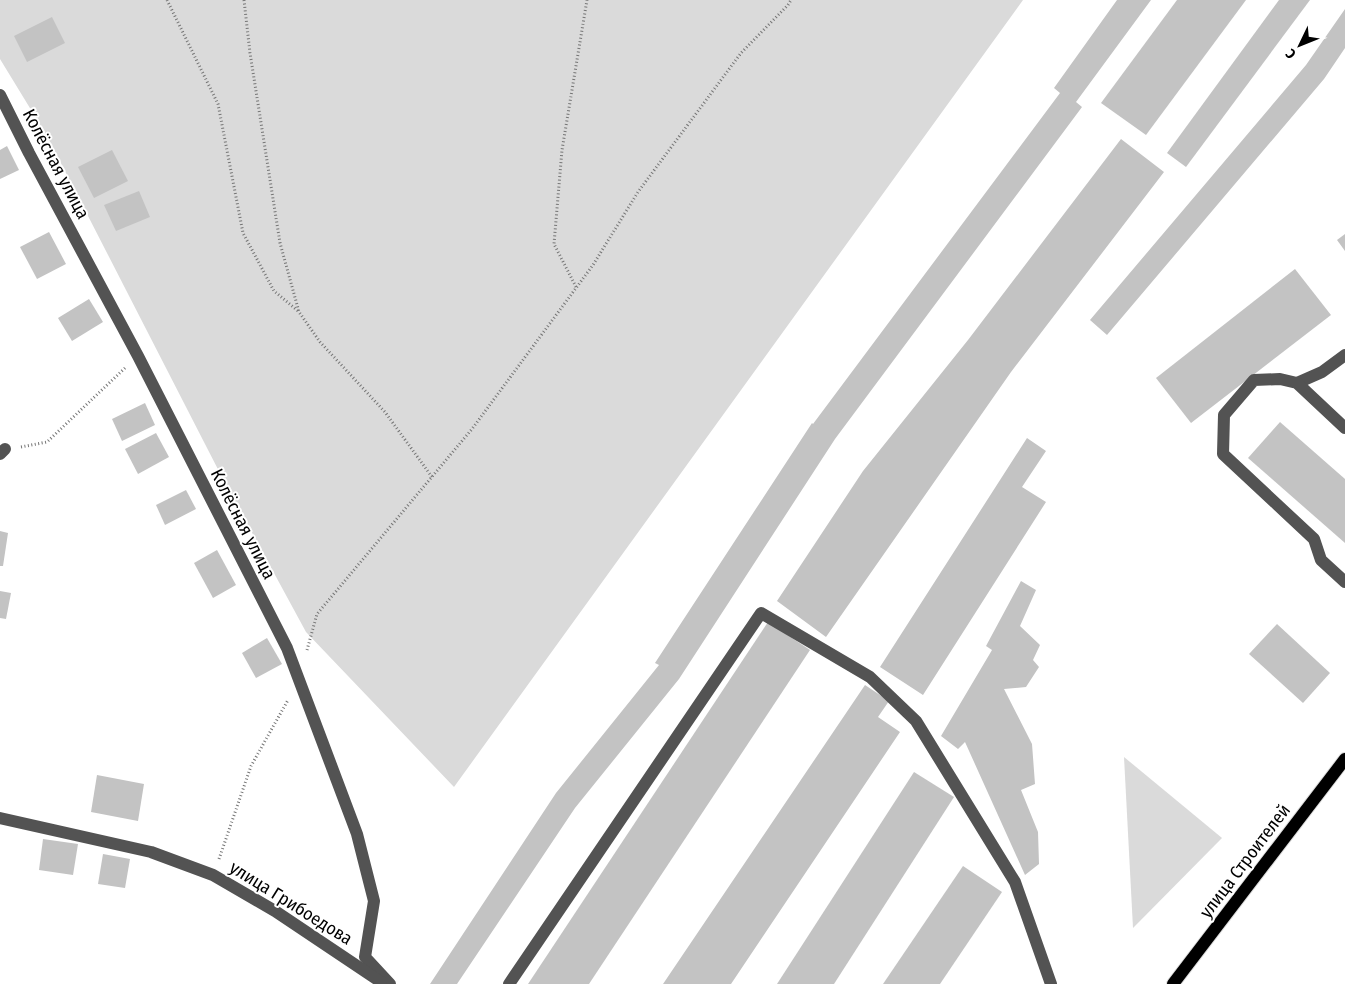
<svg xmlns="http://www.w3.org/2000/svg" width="1345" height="984" font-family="'Fira Sans Condensed',sans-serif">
<rect width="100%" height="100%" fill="#fff"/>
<g fill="#dadada">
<path d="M0 0H1023L454 787 306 632 225 483 47 136 0 59Z"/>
<path d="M1124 757 1222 838 1133 928Z"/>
</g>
<g fill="#c3c3c3">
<path d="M1117 0H1151L1076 102 1082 107 835 439 679 679 575 808 457 984H430L556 793 659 665 655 663 812 423 813 424 1060 93 1054 88Z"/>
<path d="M1177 0H1246L1146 135 1101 103Z"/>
<path d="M1279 0H1310L1186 167 1167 153Z"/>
<path d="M1345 9V48L1324 79 1107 335 1090 320 1306 65Z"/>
<path d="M52 17 65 43 27 62 14 36Z"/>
<path d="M1121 139 1164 172 1011 372 826 637 777 601 863 471 968 340Z"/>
<path d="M7 146 19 170 0 179V150Z"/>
<path d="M112 150 128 181 94 198 78 167Z"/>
<path d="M139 191 150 217 116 231 104 205Z"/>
<path d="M49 232 66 264 37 279 20 247Z"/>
<path d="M1345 234V251L1337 240Z"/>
<path d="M1295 269 1331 315 1191 423 1156 378Z"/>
<path d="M89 299 103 322 72 341 58 318Z"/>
<path d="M145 403 155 425 122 441 112 419Z"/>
<path d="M1280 422 1345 479V543L1248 458Z"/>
<path d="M156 433 169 457 138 474 125 449Z"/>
<path d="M1027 438 1046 451 1022 487 1046 502 923 695 880 667Z"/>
<path d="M186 490 196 509 165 525 156 505Z"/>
<path d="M0 531 8 533 3 566H0Z"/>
<path d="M217 550 236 585 213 598 194 563Z"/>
<path d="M1021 581 1036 590 1020 626 1040 645 1033 660 1039 667 1026 687 1004 689 1032 744 1035 784 1021 790 1038 832 1039 864 1025 875 965 742 958 749 941 736 992 650 986 646Z"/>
<path d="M0 591 11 593 6 619 0 618Z"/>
<path d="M768 622 810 650 589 984H528Z"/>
<path d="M1277 624 1330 673 1303 703 1249 654Z"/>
<path d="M267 638 282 664 256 678 242 653Z"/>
<path d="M865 685 889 701 878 717 900 732 731 984H663Z"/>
<path d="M914 772 954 797 834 984H777Z"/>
<path d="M97 775 144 784 138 821 91 812Z"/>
<path d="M43 839 78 844 73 875 39 870Z"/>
<path d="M103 854 130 859 125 888 98 884Z"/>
<path d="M963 866 1002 892 940 984H883Z"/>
</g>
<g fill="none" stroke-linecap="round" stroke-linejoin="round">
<defs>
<path id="major" d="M1173 984 1345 759"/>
</defs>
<use href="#major" stroke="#dbdbdb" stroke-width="14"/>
<g stroke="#757575" stroke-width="3" stroke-dasharray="1 2.5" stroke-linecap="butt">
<path d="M167 0 218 104 243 233 274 291 298 311"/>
<path d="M244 0 250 53 280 243 299 312 320 342 385 412 432 477"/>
<path d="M576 287 554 244 562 150 587 0"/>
<path d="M21 447 47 442 125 368"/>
<path d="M307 650 317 614 472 429 593 265 638 192 741 53 788 5 791 0"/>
<path d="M219 859 251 766 288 700"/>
</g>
<g stroke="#535353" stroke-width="12">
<path d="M0 95 29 153 138 356 287 648 357 834 374 901 365 957 390 984"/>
<path d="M1297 383 1322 372 1345 355"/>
<path d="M1345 428 1297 383 1280 379 1254 380 1224 415 1223 454 1314 539 1321 560 1345 582"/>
<path d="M0 454 5 449"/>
<path d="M0 818 151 852 213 875 275 911 381 982"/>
<path d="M509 984 761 613 870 677 916 721 1015 882 1051 984"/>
</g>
<use href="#major" stroke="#000" stroke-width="12"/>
</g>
<g text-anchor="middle" stroke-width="4" stroke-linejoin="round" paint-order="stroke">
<g font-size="18" fill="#000" stroke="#fff">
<text transform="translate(56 164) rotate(62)" y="6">Колёсная улица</text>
<text transform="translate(243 524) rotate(63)" y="6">Колёсная улица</text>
<text transform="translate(1245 861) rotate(-53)" y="6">улица Строителей</text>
<text transform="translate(291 903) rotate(32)" y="6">улица Грибоедова</text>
</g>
</g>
<g transform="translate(1300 45) rotate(227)" stroke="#ffffff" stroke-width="4" paint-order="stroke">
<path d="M0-4L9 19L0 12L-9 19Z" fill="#000000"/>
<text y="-8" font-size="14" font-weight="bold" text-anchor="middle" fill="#000000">С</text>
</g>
</svg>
